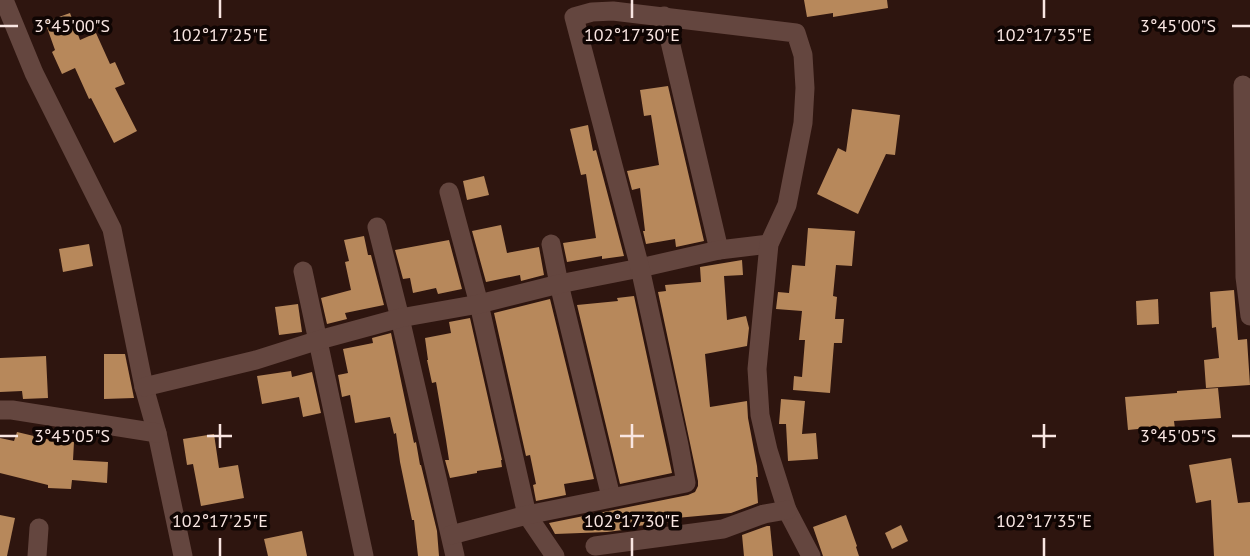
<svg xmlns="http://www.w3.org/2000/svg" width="1250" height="556" font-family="'PT Sans',sans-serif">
<rect width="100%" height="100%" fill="#2e150f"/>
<g fill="#b7885b">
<path d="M804 0H887L888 8 833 17V13L807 17Z"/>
<path d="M70 13 80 40 96 33 110 64 115 62 125 84 115 88 137 131 114 143 91 98 89 99 75 68 62 74 52 52 55 50 45 22Z"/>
<path d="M668 86 704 241 676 247 675 239 646 244 643 231H645L640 188 632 190 627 171 659 165 651 115 644 116 640 90Z"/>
<path d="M852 109 900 115 895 155 886 154 858 214 817 194 838 148 846 152Z"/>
<path d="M588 125 593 151 596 150 624 256 602 259V256L567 262 563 243 596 238 586 174 581 175 570 129Z"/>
<path d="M484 176 489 195 467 200 463 181Z"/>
<path d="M501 225 507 253 539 247 544 275 521 281 520 275 486 282 472 231Z"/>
<path d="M808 228 855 231 852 266 836 265 833 296 837 297 835 319H844L842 343H834L830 393 793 390 794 376 802 377 805 340H799L802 311 776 309 778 292 789 293 792 265 805 266Z"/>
<path d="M364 236 368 255H371L384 305 345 313 347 319 327 324 321 298 351 290 345 262 349 261 344 240Z"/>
<path d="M449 240 462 289 438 294 436 288 413 293 410 278 403 279 395 250Z"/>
<path d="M89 244 93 266 63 272 59 249Z"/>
<path d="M742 260 743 275 724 276 727 320 746 316 749 328 747 346 705 354 710 407 747 401 748 418 757 466 758 477H756L758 503 731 513 676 518V521L638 526V528L607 532 555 534 549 523 688 495 695 492 698 486V481L658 292 666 291 665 285 701 282 700 267Z"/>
<path d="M1234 290 1238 340 1247 339 1250 385 1206 388 1204 360 1219 358 1216 327 1212 328 1210 292Z"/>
<path d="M634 296 672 473 620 484 577 305 618 301 617 298Z"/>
<path d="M550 299 594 479 564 484 566 495 536 501 533 485 536 484 530 455 526 456 494 313Z"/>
<path d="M1158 299 1159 324 1137 325 1136 301Z"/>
<path d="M298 304 302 332 279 335 275 307Z"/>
<path d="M470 318 502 460H501L502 467 477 471V473L450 478 445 460H449L446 440 436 382 432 383 427 360H428L425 338 451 333 449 322Z"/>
<path d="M391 333 414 443 416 442 420 465H421L437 531 439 556H418L414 520H412L400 462 396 433 394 434 390 417 355 423 350 395 342 397 338 375 348 373 343 349 373 343 372 338Z"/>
<path d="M104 354H125L134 398 104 399Z"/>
<path d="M46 356 48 398 23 399 22 391 0 392V358Z"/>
<path d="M291 371 292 377 312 372 321 413 303 417 299 397 262 404 257 376Z"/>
<path d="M1218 388 1221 418 1174 421 1175 429 1149 431 1148 428 1128 430 1125 397 1177 393V391Z"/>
<path d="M781 399 805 401 802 434 816 433 818 459 788 461 786 424H779Z"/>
<path d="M17 432 55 441 74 442 73 460 108 462 107 483 72 480 71 489 48 488V485L0 473V438L14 441Z"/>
<path d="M214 434 219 468 238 465 244 498 201 506 193 464 187 465 183 439Z"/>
<path d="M1231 458 1238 503 1250 502V556H1214L1211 500 1196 503 1189 465Z"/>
<path d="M0 515 15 518 7 556H0Z"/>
<path d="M846 515 857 546 856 547 859 556H823L813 527Z"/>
<path d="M901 525 908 541 892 549 885 533Z"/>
<path d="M767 526H770L773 556H744L742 535Z"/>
<path d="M302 531 307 556H268L264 539Z"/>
</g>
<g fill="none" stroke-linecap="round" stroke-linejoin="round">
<g stroke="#64463f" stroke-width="19">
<path d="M4 0 34 73 112 229 144 387 157 433 183 556"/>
<path d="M664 16 719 250"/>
<path d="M1243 85 1245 277 1250 316"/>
<path d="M449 192 479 304 527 515 555 556"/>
<path d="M377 227 400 318 455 556"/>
<path d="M551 244 559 284 611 497"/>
<path d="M303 271 364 556"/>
<path d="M144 387 256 360 319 340 400 318 479 304 559 284 640 268 719 250 769 244"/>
<path d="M0 410H12L157 433"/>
<path d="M451 535 527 515 686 483 679 445 640 268 574 17 592 12 613 11 796 33 803 55 805 88 803 123 787 205 769 244 757 369 760 415 768 450 787 510 811 556"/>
<path d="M595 546 723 529 764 514 787 510"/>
<path d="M37 556 39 528"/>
</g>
</g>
<path fill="none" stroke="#f9e6e2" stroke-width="2.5" d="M220 0V18M632 0V18M1044 0V18M0 26H18M1232 26H1250M220 424V448M632 424V448M1044 424V448M0 436H18M207 436H232M620 436H644M1032 436H1056M1232 436H1250M220 538V556M632 538V556M1044 538V556"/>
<g font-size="18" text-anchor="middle" fill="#f9e6e2" stroke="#0f0503" stroke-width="7" stroke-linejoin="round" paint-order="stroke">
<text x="72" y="32">3°45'00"S</text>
<text x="1178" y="32">3°45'00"S</text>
<text x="220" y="41">102°17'25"E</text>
<text x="632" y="41">102°17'30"E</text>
<text x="1044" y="41">102°17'35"E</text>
<text x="72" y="442">3°45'05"S</text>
<text x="1178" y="442">3°45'05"S</text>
<text x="220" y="527">102°17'25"E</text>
<text x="632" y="527">102°17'30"E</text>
<text x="1044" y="527">102°17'35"E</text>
</g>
</svg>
